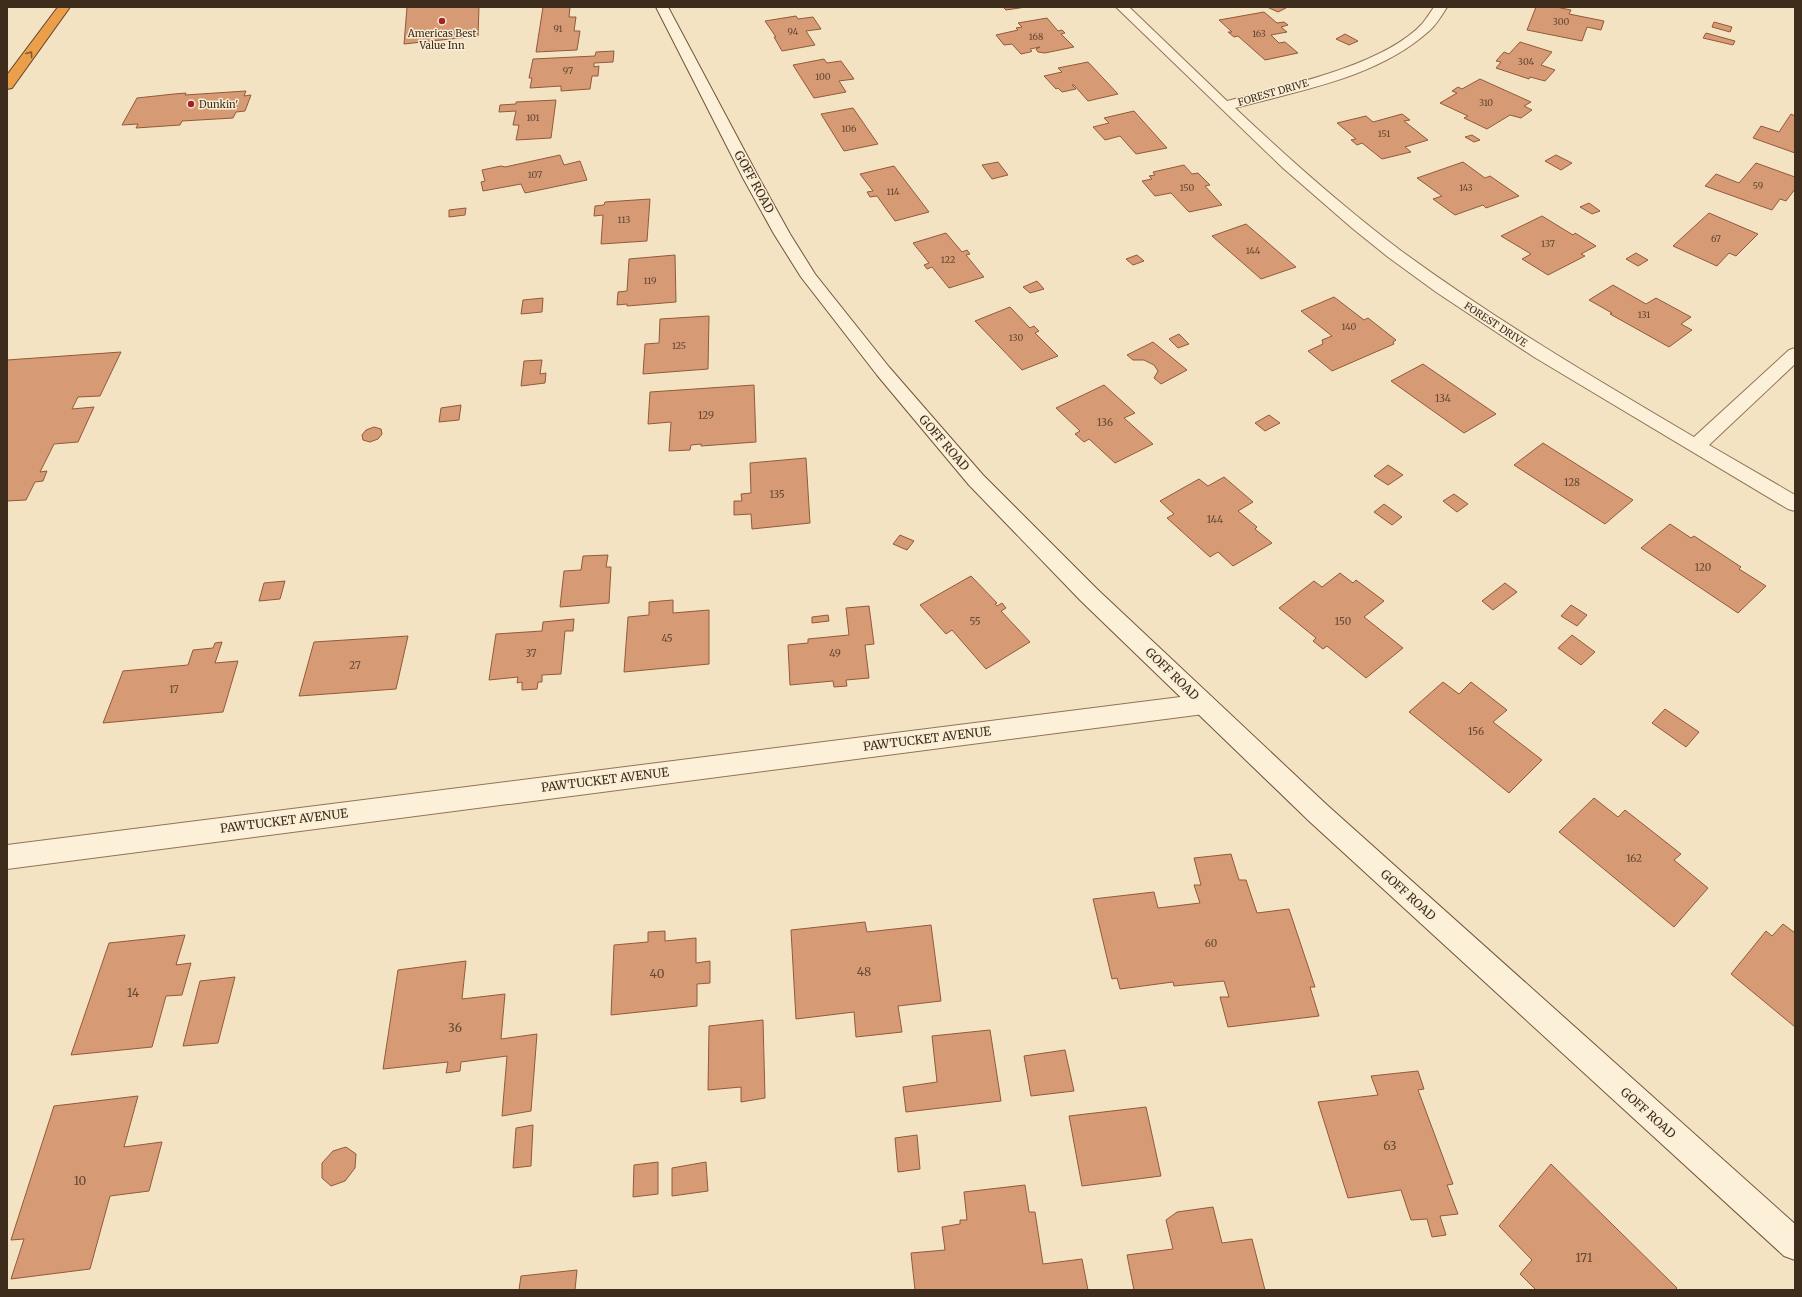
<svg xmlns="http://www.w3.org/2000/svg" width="1802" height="1297" font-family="Merriweather,serif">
<rect width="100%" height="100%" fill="#f3e3c3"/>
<g fill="#d69a75" stroke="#925a3a">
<path d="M407 7H479L478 36 404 44Z"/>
<path d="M543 7H570L569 17H576L574 31H580L577 50 536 52Z"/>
<path d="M1003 7H1026L1006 10Z"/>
<path d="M1267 7H1284L1286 8 1278 12Z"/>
<path d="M1536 7H1556L1571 10 1569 14 1604 21 1601 30 1587 27 1582 41 1527 30Z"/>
<path d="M1264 12 1277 23 1284 22 1288 25 1281 27 1287 32 1271 35 1279 43 1285 42 1298 53 1265 60 1238 36 1234 37 1228 32H1232L1219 20Z"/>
<path d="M796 16 798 19 813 17 821 29 806 31 815 45 782 51 774 37H776L765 21Z"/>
<path d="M1047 18 1058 31 1062 30 1065 33 1061 34 1074 47 1045 53 1038 52 1036 49 1040 47 1030 49 1032 51 1030 52 1021 54 1012 44 1004 45 996 35 1018 30 1016 28 1022 27 1018 23Z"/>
<path d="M1714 22 1732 27 1730 32 1712 27Z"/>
<path d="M1706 33 1735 41 1733 45 1703 38Z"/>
<path d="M1345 34 1358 41 1349 45 1336 39Z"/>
<path d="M1520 42 1552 52 1541 65 1555 70 1545 81 1530 77 1529 79 1496 68 1501 62 1496 61 1504 52 1509 54Z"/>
<path d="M614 51 613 62 594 63V67L599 66 598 76H592L590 89 561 91V86L530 88 532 78H529L533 59 595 56 596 52Z"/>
<path d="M824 59 827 63 841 61 854 79 839 81 846 92 814 98 793 65Z"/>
<path d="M1088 62 1118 94 1088 101 1074 85H1072L1076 89 1062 92 1058 88 1056 89 1044 76 1062 72 1058 68Z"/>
<path d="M1480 79 1531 102 1524 106 1532 110 1521 118 1510 115 1487 129 1464 118 1468 116 1440 103 1457 93 1452 91 1458 87 1462 89Z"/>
<path d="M246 91 244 96 251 95 245 111 236 112 233 118 182 121 180 125 136 128 138 124 122 125 137 98 174 94 186 93 185 95Z"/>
<path d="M556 100 551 138 516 140 519 125H513L516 111 499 112 500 105 516 104V102Z"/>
<path d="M853 108 878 144 844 151 821 114Z"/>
<path d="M1134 111 1167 148 1136 154 1120 136 1105 140 1093 127 1109 123 1104 118Z"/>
<path d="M1402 114 1410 120 1404 121 1428 140 1405 147 1411 152 1382 159 1362 143 1357 145 1351 140 1356 139 1337 123 1366 116 1373 122Z"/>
<path d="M1791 114 1795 116V153L1753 138 1761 126 1779 132Z"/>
<path d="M1472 135 1480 140 1474 142 1465 137Z"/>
<path d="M560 155 564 165 580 161 587 180 525 193 521 184 483 191 481 182 485 181 482 170 501 166 505 167Z"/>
<path d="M1556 155 1572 163 1561 170 1545 161Z"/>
<path d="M998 162 1008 175 992 179 982 165Z"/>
<path d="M1463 162 1485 178 1490 176 1519 196 1486 208 1483 205 1455 215 1433 199 1442 196 1417 178Z"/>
<path d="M1756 163 1795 177V189L1786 201 1780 199 1772 210 1705 186 1716 174 1739 183Z"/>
<path d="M1184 165 1192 174 1198 173 1210 185 1205 186 1222 205 1189 212 1171 193 1155 196 1142 181 1152 179 1149 176 1155 175 1153 172Z"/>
<path d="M894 166 929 212 895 221 877 196 870 197 867 192 873 191 860 174Z"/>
<path d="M650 199 647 241 601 244 603 215 594 216 595 206 604 205 605 202Z"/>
<path d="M1589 203 1600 211 1592 214 1580 207Z"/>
<path d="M466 208 465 215 449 217V210Z"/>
<path d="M1709 213 1758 234 1736 256 1729 253 1717 266 1673 246Z"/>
<path d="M1542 216 1573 235 1575 233 1596 246 1581 254 1585 256 1548 275 1522 259 1531 254 1501 236Z"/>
<path d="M1246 224 1296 267 1261 279 1212 236Z"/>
<path d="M946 233 962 252 967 250 970 254 966 255 984 277 949 288 932 267 927 269 924 265 929 263 913 243Z"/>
<path d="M1636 253 1648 260 1638 266 1626 259Z"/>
<path d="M675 255 676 302 627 306V304L617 305 618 292 627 291 629 259Z"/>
<path d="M1137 255 1144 261 1133 265 1126 259Z"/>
<path d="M1037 281 1044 289 1030 293 1023 287Z"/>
<path d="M1613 285 1646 304 1656 298 1691 317 1681 324 1692 330 1669 347 1610 314 1612 313 1589 300Z"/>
<path d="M1334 297 1364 320 1368 318 1396 340 1393 342 1394 344 1332 371 1308 351 1323 344 1322 340 1332 336 1301 311Z"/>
<path d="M543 298 542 312 521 314 523 300Z"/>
<path d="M1010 307 1030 328 1034 326 1039 331 1035 333 1058 356 1022 370 975 321Z"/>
<path d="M709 316 708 369 643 374 645 344 659 343 660 319Z"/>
<path d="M1179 334 1189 344 1178 348 1169 339Z"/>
<path d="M1153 342 1187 370 1161 384 1154 378 1158 371 1154 365 1144 360H1133L1127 355Z"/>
<path d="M121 352 100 396 78 397 72 409 94 407 78 442 54 444 40 472 47 471 43 481 35 482 26 500 7 501V360Z"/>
<path d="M542 360 540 374 546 373 545 383 521 386 524 361Z"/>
<path d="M1423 364 1496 414 1464 433 1391 381Z"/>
<path d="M754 385 756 442 701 446V444L691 445 690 450 669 451 671 422 648 424 650 392Z"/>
<path d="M1104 385 1135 413 1124 418 1153 444 1115 463 1089 439 1084 442 1075 434 1080 431 1056 408Z"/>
<path d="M461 405 459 420 439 422 441 408Z"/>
<path d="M1269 415 1280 423 1265 431 1255 423Z"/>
<path d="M374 427 381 429 382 434 378 439 370 442 363 440 362 435 366 430Z"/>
<path d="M1543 443 1633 500 1605 524 1514 465Z"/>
<path d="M806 458 810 523 752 529 751 514 734 515V501H742L741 494 751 493 750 463Z"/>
<path d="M1388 465 1403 475 1388 485 1374 476Z"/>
<path d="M1224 477 1253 502 1238 511 1257 527 1255 529 1272 543 1233 566 1218 552 1210 557 1167 518 1174 514 1160 501 1199 479 1208 486Z"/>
<path d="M1454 494 1468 504 1457 512 1443 501Z"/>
<path d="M1384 504 1402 517 1392 525 1374 512Z"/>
<path d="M1670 524 1691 538 1694 536 1741 567 1739 569 1766 586 1738 613 1641 548Z"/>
<path d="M900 535 914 541 907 550 893 544Z"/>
<path d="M608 555 606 567H611L609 603 560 607 564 571 581 570 583 556Z"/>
<path d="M1340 573 1353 583 1356 580 1384 601 1364 617 1403 648 1366 678 1327 646 1323 649 1313 641 1316 638 1279 608 1314 581 1322 587Z"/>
<path d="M971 576 997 603 995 604 997 606 1002 603 1006 608 1001 611 1030 642 986 669 952 630 946 634 920 605Z"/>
<path d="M285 581 280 599 259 601 264 583Z"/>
<path d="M1505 583 1517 592 1493 610 1482 601Z"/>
<path d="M673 600V613L709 610V664L624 672 628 617 649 615V602Z"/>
<path d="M1571 605 1587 615 1577 626 1561 616Z"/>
<path d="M869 606 874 644 865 645 869 678 846 680 847 686 834 687 833 681 790 685 788 645 808 643V639L849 635 846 608Z"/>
<path d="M828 615 829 621 812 623V617Z"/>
<path d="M574 619 573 631H565L561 674 542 675V682H538L537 689 522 690V682L517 683 518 677 489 680 496 634 542 631 543 622Z"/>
<path d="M1572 635 1595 652 1581 665 1558 648Z"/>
<path d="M408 636 396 689 299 696 314 642Z"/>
<path d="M222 642 215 663 238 661 223 712 103 723 123 671 188 665 193 650 213 648 215 643Z"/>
<path d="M1443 682 1459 694 1471 682 1507 710 1493 722 1542 760 1509 793 1409 712Z"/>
<path d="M1665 709 1699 732 1686 747 1652 723Z"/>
<path d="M1594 798 1618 817 1625 810 1681 854 1674 860 1708 888 1674 927 1559 832Z"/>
<path d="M1231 854 1239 880H1246L1257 913 1289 909 1315 987H1310L1319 1016 1228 1027 1220 997H1229L1224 981 1174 986 1173 982 1120 989 1117 978 1112 979 1093 899 1154 892 1158 908 1200 903 1194 885H1201L1194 858Z"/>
<path d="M865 922 867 932 931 925 941 1001 898 1006 902 1032 856 1037 854 1012 796 1019 791 930Z"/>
<path d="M1783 924 1795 933V1027L1731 974 1766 931 1772 936Z"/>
<path d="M665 931V941L696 938V963L710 961V983L697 984V1006L611 1015 614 945 648 942V932Z"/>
<path d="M185 935 176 965 191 963 182 995 166 996 152 1047 71 1055 109 943Z"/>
<path d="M466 961 462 999 505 994 501 1039 537 1034 531 1111 502 1116 507 1056 461 1062 460 1071 446 1073 448 1062 383 1069 398 970Z"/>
<path d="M235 977 218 1043 183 1046 200 981Z"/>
<path d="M763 1020 765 1098 741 1102V1087L708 1090 709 1026Z"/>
<path d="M990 1030 1001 1101 906 1112 903 1087 937 1082 932 1036Z"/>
<path d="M1065 1050 1074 1091 1031 1096 1024 1056Z"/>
<path d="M1418 1071 1424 1089 1418 1090 1453 1184 1447 1185 1458 1214 1440 1216 1446 1235 1432 1237 1427 1219 1411 1220 1401 1190 1348 1198 1318 1102 1378 1095 1371 1076Z"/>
<path d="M138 1096 124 1147 162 1142 149 1191 110 1196 90 1269 11 1279 24 1239 11 1240 54 1106Z"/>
<path d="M1146 1107 1161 1176 1082 1186 1069 1116Z"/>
<path d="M533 1125 531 1166 513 1168 516 1128Z"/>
<path d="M917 1135 920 1169 898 1172 895 1138Z"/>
<path d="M346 1147 356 1154 355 1168 345 1181 331 1186 322 1178V1163L333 1151Z"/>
<path d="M658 1162V1194L633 1197 634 1165Z"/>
<path d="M706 1162 708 1191 672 1196V1168Z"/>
<path d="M1551 1164 1677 1288 1675 1290H1536L1520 1274 1532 1260 1499 1226Z"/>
<path d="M1025 1185 1029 1212H1035L1043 1264 1082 1259 1088 1290H915L911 1253 945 1250 942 1227 960 1224V1220H967L964 1192Z"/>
<path d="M1213 1207 1222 1243 1252 1239 1265 1290H1134L1127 1255 1173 1249 1166 1220 1177 1212Z"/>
<path d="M577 1270 575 1290H519L521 1276Z"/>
</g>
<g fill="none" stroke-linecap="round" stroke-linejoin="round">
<defs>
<g id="street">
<path d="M1116 7H1129L1227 101C1282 87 1383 66 1422 24 1426 19 1430 13 1434 7H1447C1442 15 1436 25 1429 31 1377 78 1300 90 1235 108 1288 158 1342 206 1400 250 1494 319 1594 378 1694 437L1789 350 1795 348V364L1709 445 1795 495V511L1788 509 1534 357 1436 292 1388 257 1352 228 1283 168Z"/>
<path d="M1204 694 1212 697 1215 704 1212 711 1204 714 7 869V845Z"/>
</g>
<path id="secondary" d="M656 7H668L759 178 790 234 815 274 889 367 983 475 1097 589 1327 805 1795 1224V1260L1784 1256 1309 821 1081 601 969 485 877 375 801 277 774 234 743 178Z"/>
<path id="highway" d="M58 7H70L12 88 7 89V75Z"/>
</defs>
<use href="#street" stroke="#907357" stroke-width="2"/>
<use href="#secondary" stroke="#72543a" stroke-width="2"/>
<use href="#highway" stroke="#5e412c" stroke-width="2"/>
<use href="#street" fill="#fcf0d8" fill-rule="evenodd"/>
<use href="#secondary" fill="#fcf0d8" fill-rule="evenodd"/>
<use href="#highway" fill="#eb9f4b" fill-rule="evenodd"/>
</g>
<defs><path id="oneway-chevron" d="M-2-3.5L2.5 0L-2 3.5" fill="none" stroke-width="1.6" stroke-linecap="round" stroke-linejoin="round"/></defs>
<use stroke="#835a2f" href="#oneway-chevron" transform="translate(30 54) rotate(-54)"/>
<g fill="#a62025" stroke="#f9edd4" stroke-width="1.5">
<circle cx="442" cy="21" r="4"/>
<circle cx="191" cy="104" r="4"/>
</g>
<g text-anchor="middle" stroke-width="3" stroke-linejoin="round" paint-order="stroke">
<g font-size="9" fill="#644833">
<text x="1561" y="25">300</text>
<text x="558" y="32">91</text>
<text x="793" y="35">94</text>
<text x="1259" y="37">163</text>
<text x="1036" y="40">168</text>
<text x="1526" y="65">304</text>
<text x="568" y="74">97</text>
<text x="823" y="80">100</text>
<text x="1486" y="106">310</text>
<text x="533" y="121">101</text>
<text x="849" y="132">106</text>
<text x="1384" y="137">151</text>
<text x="535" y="178">107</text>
<text x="1758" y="189">59</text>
<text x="1187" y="191">150</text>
<text x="1466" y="191">143</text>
<text x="893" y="195">114</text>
<text x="624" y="223">113</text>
<text x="1716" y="242">67</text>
<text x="1548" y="247">137</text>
<text x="1253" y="254">144</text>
<text x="948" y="263">122</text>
<text x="650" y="284">119</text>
<text x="1644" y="318">131</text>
<text x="1349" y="330">140</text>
<text x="1016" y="341">130</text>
<text x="679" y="349">125</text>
</g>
<g font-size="10" fill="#3e2c1d" stroke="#f9edd4">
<text x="442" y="37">Americas Best<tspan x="442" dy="12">Value Inn</tspan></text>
<text x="199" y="108" text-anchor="start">Dunkin'</text>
</g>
<g font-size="10" fill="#3e2c1d" stroke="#f9edd4">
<text transform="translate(1273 92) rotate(-16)" y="4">FOREST DRIVE</text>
<text transform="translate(1496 324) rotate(33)" y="4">FOREST DRIVE</text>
</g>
<g font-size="10" fill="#644833">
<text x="1443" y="402">134</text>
<text x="706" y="419">129</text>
<text x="1105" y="426">136</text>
<text x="1572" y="486">128</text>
<text x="777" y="498">135</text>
<text x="1215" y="523">144</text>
<text x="1703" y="571">120</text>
<text x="975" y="625">55</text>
<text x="1343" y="625">150</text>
<text x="667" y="642">45</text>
<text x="531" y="657">37</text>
<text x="835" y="657">49</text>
<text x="355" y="669">27</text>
<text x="174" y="693">17</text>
<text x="1476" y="735">156</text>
<text x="1634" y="862">162</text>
<text x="1211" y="947">60</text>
</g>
<g font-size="12" fill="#3e2c1d" stroke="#f9edd4">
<text transform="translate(754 182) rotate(61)" y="4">GOFF ROAD</text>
<text transform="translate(944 443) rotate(49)" y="4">GOFF ROAD</text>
<text transform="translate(1172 674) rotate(44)" y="4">GOFF ROAD</text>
<text transform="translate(927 739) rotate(-7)" y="4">PAWTUCKET AVENUE</text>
<text transform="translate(605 780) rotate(-7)" y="4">PAWTUCKET AVENUE</text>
<text transform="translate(284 821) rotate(-7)" y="4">PAWTUCKET AVENUE</text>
<text transform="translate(1408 895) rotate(42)" y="4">GOFF ROAD</text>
<text transform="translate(1648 1113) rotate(42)" y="4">GOFF ROAD</text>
</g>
<g font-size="12" fill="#644833">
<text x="864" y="976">48</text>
<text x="657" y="978">40</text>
<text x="133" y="997">14</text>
<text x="455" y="1032">36</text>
<text x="1390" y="1150">63</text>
<text x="80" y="1185">10</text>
<text x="1584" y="1262">171</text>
</g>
</g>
<rect width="1802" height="1297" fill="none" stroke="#3e2c1d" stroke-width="16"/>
</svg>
